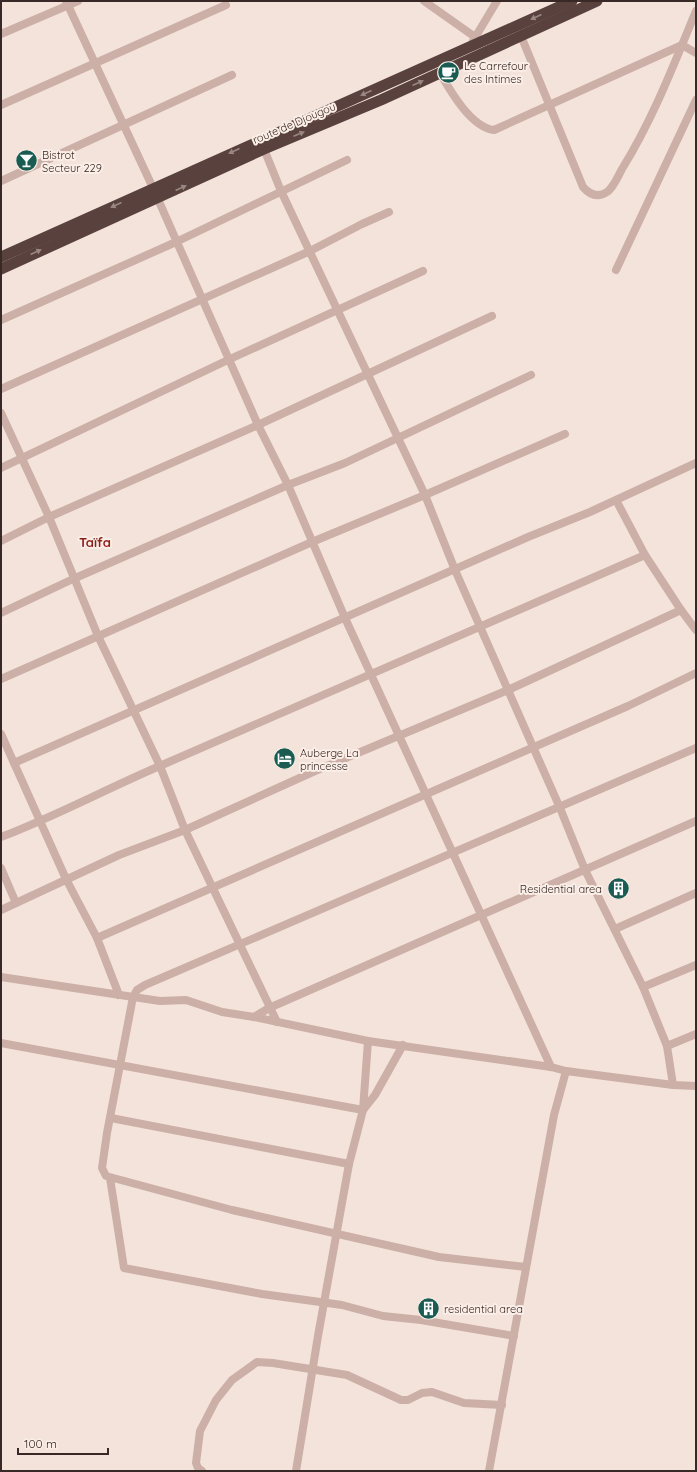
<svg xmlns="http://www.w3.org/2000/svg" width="697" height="1472" font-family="Quicksand,sans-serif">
<rect width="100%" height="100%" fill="#f3e3db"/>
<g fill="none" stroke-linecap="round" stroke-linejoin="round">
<g stroke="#ccafa6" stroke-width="8">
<path d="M66 1 153 188 258 425 288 485 345 618 551 1067"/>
<path d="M424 1 475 37"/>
<path d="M1 34 78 1"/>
<path d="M521 36 583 187C590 195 598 198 607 192 614 187 618 176 622 169 653 119 674 64 696 11"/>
<path d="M473 41 497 1"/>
<path d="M440 73C451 92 471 127 494 130L682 45 696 53"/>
<path d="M1 105 226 5"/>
<path d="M264 149 281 191 425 495 455 570 560 808 585 870 643 987 667 1046 673 1085"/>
<path d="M1 181 232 75"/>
<path d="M616 270 696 100"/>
<path d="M1 320 176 242 347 160"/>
<path d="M1 389 310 251 362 224 389 212"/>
<path d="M1 413 49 517 98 636 160 766 185 830 277 1022"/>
<path d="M1 468 230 359 423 271"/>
<path d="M616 500 645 555 681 610"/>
<path d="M1 541 49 517 258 425 492 316"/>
<path d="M1 613 73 579 288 485 345 463 531 375"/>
<path d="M1 679 312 542 425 495 565 434"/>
<path d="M1 734 66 879 97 938 119 995"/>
<path d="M14 763 528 537 590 512 696 463"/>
<path d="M1 837C56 816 108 788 162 765 324 696 485 626 645 555"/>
<path d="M1 868 16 903"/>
<path d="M1 910 119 855 185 830 315 771 508 690 681 610 696 630"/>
<path d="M615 929 696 893"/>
<path d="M97 938 628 706 696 673"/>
<path d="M1 977 160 1001 186 1000 222 1012 254 1017 368 1041 551 1067 566 1071 673 1085 696 1086"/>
<path d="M643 987 696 965"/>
<path d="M254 1017 269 1008 696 821"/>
<path d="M1 1043 363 1110 375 1095 403 1045"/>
<path d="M667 1046 696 1034"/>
<path d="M111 1118 349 1164"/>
<path d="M110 1178 124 1268 262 1294 342 1305 383 1316 421 1320 514 1336"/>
<path d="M526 1267 439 1257 232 1210 106 1176 102 1168 107 1133 133 997 137 990 145 985 696 748"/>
<path d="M202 1471 198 1468 196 1463 200 1431 216 1400 232 1380 257 1362 273 1363 347 1375 401 1400H408L422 1393 432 1392 464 1403 502 1405"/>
<path d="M296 1471 318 1336 349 1164 363 1110 368 1041"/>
<path d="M489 1471 554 1115 566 1071"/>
</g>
<g stroke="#59413e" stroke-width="11">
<path d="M1 257 572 1"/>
<path d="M1 269 264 149 381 100 597 1"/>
</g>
</g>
<defs><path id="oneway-solid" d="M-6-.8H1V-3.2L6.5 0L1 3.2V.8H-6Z"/></defs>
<g fill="#9a8682">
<use href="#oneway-solid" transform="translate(536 17) rotate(156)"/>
<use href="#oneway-solid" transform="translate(418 83) rotate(-24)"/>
<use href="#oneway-solid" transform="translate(366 93) rotate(156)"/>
<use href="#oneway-solid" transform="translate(299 134) rotate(-23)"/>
<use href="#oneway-solid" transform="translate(234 151) rotate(156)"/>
<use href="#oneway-solid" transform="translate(181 188) rotate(-25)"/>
<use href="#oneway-solid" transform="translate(116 205) rotate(155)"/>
<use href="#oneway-solid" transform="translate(36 252) rotate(-25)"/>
</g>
<defs>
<symbol id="cafe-disc" viewBox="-11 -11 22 22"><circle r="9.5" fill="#1a5c52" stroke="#fbeee7"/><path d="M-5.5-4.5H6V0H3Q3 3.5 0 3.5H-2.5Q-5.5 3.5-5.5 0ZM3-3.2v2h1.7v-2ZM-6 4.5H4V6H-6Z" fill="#fff"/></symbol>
<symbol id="bar-disc" viewBox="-11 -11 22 22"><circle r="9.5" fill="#1a5c52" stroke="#fbeee7"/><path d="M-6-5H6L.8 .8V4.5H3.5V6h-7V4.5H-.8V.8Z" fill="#fff"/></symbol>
<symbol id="hotel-disc" viewBox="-11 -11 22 22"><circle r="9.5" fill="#1a5c52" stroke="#fbeee7"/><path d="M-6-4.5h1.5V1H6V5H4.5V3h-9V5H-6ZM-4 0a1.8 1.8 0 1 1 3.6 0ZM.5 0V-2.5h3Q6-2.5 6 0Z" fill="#fff"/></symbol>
<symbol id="building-disc" viewBox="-11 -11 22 22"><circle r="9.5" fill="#1a5c52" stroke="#fbeee7"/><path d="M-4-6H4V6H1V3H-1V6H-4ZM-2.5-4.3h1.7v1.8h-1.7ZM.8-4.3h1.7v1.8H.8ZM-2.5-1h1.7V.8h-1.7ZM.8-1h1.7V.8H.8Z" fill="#fff"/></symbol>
</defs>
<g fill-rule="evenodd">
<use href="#cafe-disc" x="436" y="60" width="25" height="25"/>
<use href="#bar-disc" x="14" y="148" width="25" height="25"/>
<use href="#hotel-disc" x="272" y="746" width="25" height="25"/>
<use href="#building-disc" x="606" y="876" width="25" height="25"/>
<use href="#building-disc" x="416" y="1296" width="25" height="25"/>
</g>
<g text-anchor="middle" stroke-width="4" stroke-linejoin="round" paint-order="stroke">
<g font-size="11" fill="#382927" stroke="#fbeee7" text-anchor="start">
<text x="464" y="70">Le Carrefour<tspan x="464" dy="13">des Intimes</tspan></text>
<text x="42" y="159">Bistrot<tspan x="42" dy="13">Secteur 229</tspan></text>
<text x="300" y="757">Auberge La<tspan x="300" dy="13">princesse</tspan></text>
<text x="602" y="893" text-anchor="end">Residential area</text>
<text x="444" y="1313">residential area</text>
</g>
<g font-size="11" fill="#382927" stroke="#fbeee7">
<text transform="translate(294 123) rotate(-23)" y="4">route de Djougou</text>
</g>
<g font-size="13" font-weight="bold" fill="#8b1f1b" stroke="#fbeee7">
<text x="95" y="547">Taïfa</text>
</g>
</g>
<rect width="697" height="1472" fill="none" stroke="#382927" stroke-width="4"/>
<path d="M18 1448v6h90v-6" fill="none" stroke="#382927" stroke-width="2"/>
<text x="24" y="1448" font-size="12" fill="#382927" stroke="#fbeee7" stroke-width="3" paint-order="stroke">100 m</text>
</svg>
